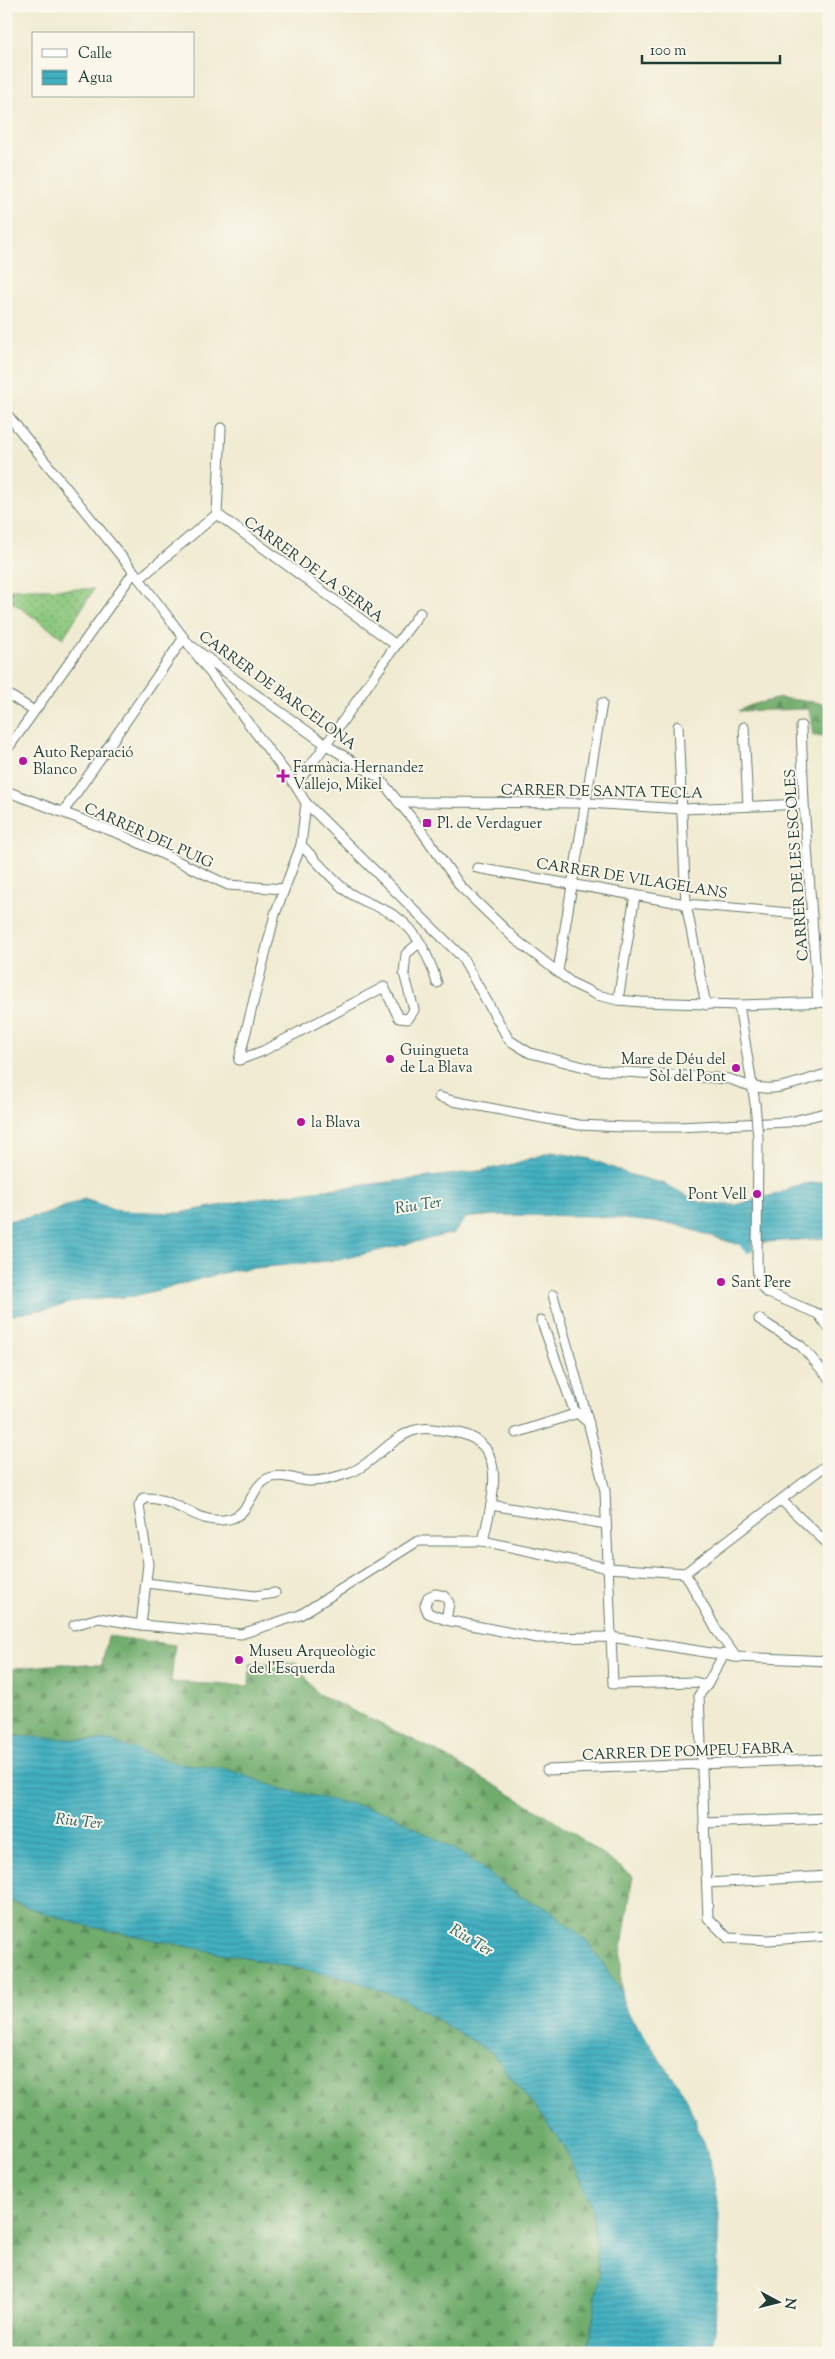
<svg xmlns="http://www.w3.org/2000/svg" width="835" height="2359" font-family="'Sorts Mill Goudy',serif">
<defs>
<pattern id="grass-dots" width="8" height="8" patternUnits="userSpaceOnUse" patternTransform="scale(1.25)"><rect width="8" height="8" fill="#8bc77d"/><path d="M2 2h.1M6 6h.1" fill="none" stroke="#71a367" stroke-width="1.8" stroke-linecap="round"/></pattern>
<pattern id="forest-firs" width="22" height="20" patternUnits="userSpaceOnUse" patternTransform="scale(1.25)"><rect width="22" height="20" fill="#70ac6c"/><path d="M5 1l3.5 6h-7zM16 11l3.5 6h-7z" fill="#5b8d5a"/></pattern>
<pattern id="water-rules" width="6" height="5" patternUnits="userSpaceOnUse" patternTransform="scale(1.25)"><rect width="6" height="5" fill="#42afbf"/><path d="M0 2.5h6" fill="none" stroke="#37909c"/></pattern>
</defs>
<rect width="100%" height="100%" fill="#fbf7ec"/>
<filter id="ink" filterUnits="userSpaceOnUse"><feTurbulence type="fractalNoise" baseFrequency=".02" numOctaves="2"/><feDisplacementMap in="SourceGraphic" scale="10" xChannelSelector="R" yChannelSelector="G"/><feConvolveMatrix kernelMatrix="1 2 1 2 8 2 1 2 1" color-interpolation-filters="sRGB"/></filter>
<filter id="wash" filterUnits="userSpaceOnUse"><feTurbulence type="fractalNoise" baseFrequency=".0096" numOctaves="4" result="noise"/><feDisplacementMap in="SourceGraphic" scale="20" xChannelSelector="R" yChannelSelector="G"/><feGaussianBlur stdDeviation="1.12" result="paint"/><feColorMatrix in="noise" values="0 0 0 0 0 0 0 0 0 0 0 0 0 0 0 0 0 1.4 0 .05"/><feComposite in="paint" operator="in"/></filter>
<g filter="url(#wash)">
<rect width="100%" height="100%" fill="#f0ebd2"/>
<path fill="url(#grass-dots)" stroke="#558258" d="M6 589H94L63 638 6 598Z"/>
<g fill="url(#forest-firs)" stroke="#487450">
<path d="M780 698 829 704V735L813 736 809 709 738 711 751 705Z"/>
<path d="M108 1636 175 1645 171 1682 249 1686 250 1664 296 1662 316 1693 436 1751 551 1818 633 1876 621 1953V1991L587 1941 548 1909 517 1895 465 1855 227 1769 176 1763 109 1741 14 1736 6 1738V1669L62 1664 102 1665Z"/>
<path d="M6 1900 82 1925 350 1979 401 1998 491 2052 564 2145 592 2206 599 2276 588 2353H6Z"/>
</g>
<g fill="url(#water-rules)" stroke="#30767a">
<path d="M552 1152 591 1159 628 1174 665 1184 699 1202 717 1205H736L780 1193 801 1184 829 1181V1238L736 1244 674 1224 594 1216 495 1215 466 1218 454 1233 338 1260 235 1270 135 1296 77 1301 52 1308 6 1316V1221L44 1215 84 1199 120 1211 179 1213 266 1197 479 1171 509 1165Z"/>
<path d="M13 1736 109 1741 176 1763 227 1769 282 1789 387 1812 465 1855 517 1895 548 1909 587 1941 621 1991 624 2007 685 2095 710 2159 719 2214 715 2331 711 2353H588L599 2276 592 2206 564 2145 491 2052 401 1998 350 1979 82 1925 6 1900V1738Z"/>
</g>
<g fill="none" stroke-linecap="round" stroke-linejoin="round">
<path stroke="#42afbf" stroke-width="10" d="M736 1233 748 1248"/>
</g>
</g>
<g filter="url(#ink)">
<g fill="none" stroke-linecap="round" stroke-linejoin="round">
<defs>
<g id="minor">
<path d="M6 413 134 572 295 785 306 803 461 956 509 1040 530 1053 596 1070 730 1079C771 1097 788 1085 829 1073"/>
<path d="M217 514 221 428"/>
<path d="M139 579 217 514 396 645"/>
<path d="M193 647 240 683 328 746 379 778 418 826 461 887 515 939 572 983 597 995 618 1000 641 1002 739 1005 829 1002"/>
<path d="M6 693 34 711"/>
<path d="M678 726 686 904 706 1005"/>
<path d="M801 726 804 804 818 1003"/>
<path d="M744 727 748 806"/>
<path d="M6 751 134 572"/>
<path d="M295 785C340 730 376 669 420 613"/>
<path d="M6 791 120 834 228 885 284 889"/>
<path d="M398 802 587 803 683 809 804 804"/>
<path d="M63 812 183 639"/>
<path d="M301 845C315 859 329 876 344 889 361 903 383 906 398 918 419 933 430 959 437 983"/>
<path d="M477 868 686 904 812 915"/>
<path d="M558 971 602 703"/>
<path d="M618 1000 635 895"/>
<path d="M739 1005 755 1103"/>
<path d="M239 1060 263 1051 384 987 399 1018 408 1019 414 1010 404 973 406 954 420 942"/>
<path d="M239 1060 275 914 301 845 306 803"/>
<path d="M439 1097 453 1101 579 1125 624 1127H678L789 1122 829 1112"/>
<path d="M757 1260 758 1280 766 1292 818 1314 829 1316"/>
<path d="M553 1295 587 1417 605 1491 613 1684 695 1682 707 1685"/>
<path d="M818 1314 829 1328"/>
<path d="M759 1319 801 1346 829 1378"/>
<path d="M541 1320 574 1410 589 1423"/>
<path d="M516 1433 578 1413"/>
<path d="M781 1500 829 1545"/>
<path d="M491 1505 606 1524"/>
<path d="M685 1573 717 1631 736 1657"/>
<path d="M146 1583 255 1596 275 1593"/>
<path d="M446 1620 428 1613 425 1605 428 1597 435 1594 445 1596 449 1603 446 1620 537 1638 611 1637 736 1657 829 1661"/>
<path d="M74 1625 99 1618 141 1625 241 1634 300 1615 418 1541H483L608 1568 685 1573 829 1463"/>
<path d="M141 1625 148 1564 139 1506 143 1498C177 1496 198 1527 229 1519 251 1514 250 1488 267 1479 281 1472 294 1480 308 1481 321 1482 337 1477 349 1473 372 1465 388 1440 412 1431 426 1426 440 1430 453 1432 512 1440 492 1500 483 1541"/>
<path d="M724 1654 707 1685 699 1695 708 1918 728 1938 768 1940 829 1936"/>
<path d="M547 1770 829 1759"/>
<path d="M704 1823 829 1818"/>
<path d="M707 1883 829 1876"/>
</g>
</defs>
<use href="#minor" stroke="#687a6b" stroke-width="11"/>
<use href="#minor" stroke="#fff" stroke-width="9"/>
<defs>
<path id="minor-bridge" d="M755 1103 758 1138 757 1260"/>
</defs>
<use href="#minor-bridge" stroke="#687a6b" stroke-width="11" stroke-linecap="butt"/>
<use href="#minor-bridge" stroke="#fff" stroke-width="9"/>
</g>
</g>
<g fill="#b5179e" stroke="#fbf7ec" stroke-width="2">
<circle cx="23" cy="761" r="5"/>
<path d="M280.5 768.5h5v5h5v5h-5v5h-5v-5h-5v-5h5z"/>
<rect x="422" y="818" width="10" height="10" rx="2.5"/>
<circle cx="390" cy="1059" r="5"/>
<circle cx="736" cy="1068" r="5"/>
<circle cx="301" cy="1122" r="5"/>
<circle cx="757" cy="1194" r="5"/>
<circle cx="721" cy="1282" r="5"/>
<circle cx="239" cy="1660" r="5"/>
</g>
<g text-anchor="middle" stroke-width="4" stroke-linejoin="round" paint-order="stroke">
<g font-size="15" fill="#1f3d34" stroke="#fbf7ec">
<text transform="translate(314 569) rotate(36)" y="5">CARRER DE LA SERRA</text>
<text transform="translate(278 690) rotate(36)" y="5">CARRER DE BARCELONA</text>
<text transform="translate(602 791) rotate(1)" y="5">CARRER DE SANTA TECLA</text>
<text transform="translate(149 835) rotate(24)" y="5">CARRER DEL PUIG</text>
<text transform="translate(796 865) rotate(-94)" y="5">CARRER DE LES ESCOLES</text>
<text transform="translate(632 878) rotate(9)" y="5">CARRER DE VILAGELANS</text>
<text transform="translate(688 1751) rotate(-2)" y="5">CARRER DE POMPEU FABRA</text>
</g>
<g font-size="15" fill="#1f3d34" stroke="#fbf7ec" text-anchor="start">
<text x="33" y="757">Auto Reparació<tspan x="33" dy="17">Blanco</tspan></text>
<text x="293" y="772">Farmàcia Hernandez<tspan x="293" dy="17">Vallejo, Mikel</tspan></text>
<text x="437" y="828">Pl. de Verdaguer</text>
<text x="400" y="1055">Guingueta<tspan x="400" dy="17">de La Blava</tspan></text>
<text x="726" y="1064" text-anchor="end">Mare de Déu del<tspan x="726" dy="17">Sòl del Pont</tspan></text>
<text x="311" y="1127">la Blava</text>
<text x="747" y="1199" text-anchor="end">Pont Vell</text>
<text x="731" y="1287">Sant Pere</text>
<text x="249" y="1656">Museu Arqueològic<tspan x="249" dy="17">de l'Esquerda</tspan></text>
</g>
<g font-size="16" font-style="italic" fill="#2a5f5e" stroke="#fbf7ec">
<text transform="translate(418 1204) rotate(-9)" y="6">Riu Ter</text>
<text transform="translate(79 1820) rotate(6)" y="6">Riu Ter</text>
<text transform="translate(472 1939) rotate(31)" y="6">Riu Ter</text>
</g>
</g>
<rect width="835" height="2359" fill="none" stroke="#fbf7ec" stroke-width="25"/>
<rect x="32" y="32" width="162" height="65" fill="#fbf7ec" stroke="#a3ada2"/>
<rect x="42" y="49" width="25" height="8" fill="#ffffff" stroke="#a3ada2"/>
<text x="78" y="58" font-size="15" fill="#1f3d34">Calle</text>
<rect x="42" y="70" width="25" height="15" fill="url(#water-rules)" stroke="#a3ada2"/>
<text x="78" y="82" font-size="15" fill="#1f3d34">Agua</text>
<g transform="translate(778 2302) rotate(97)" stroke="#fbf7ec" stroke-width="4" paint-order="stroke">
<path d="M0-4L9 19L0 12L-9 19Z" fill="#1f3d34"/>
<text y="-8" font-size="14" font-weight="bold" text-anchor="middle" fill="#1f3d34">N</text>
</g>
<path d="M642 55v8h138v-8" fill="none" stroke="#1f3d34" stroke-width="2.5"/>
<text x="650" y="55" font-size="15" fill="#1f3d34" stroke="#fbf7ec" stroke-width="4" paint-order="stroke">100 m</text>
</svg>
